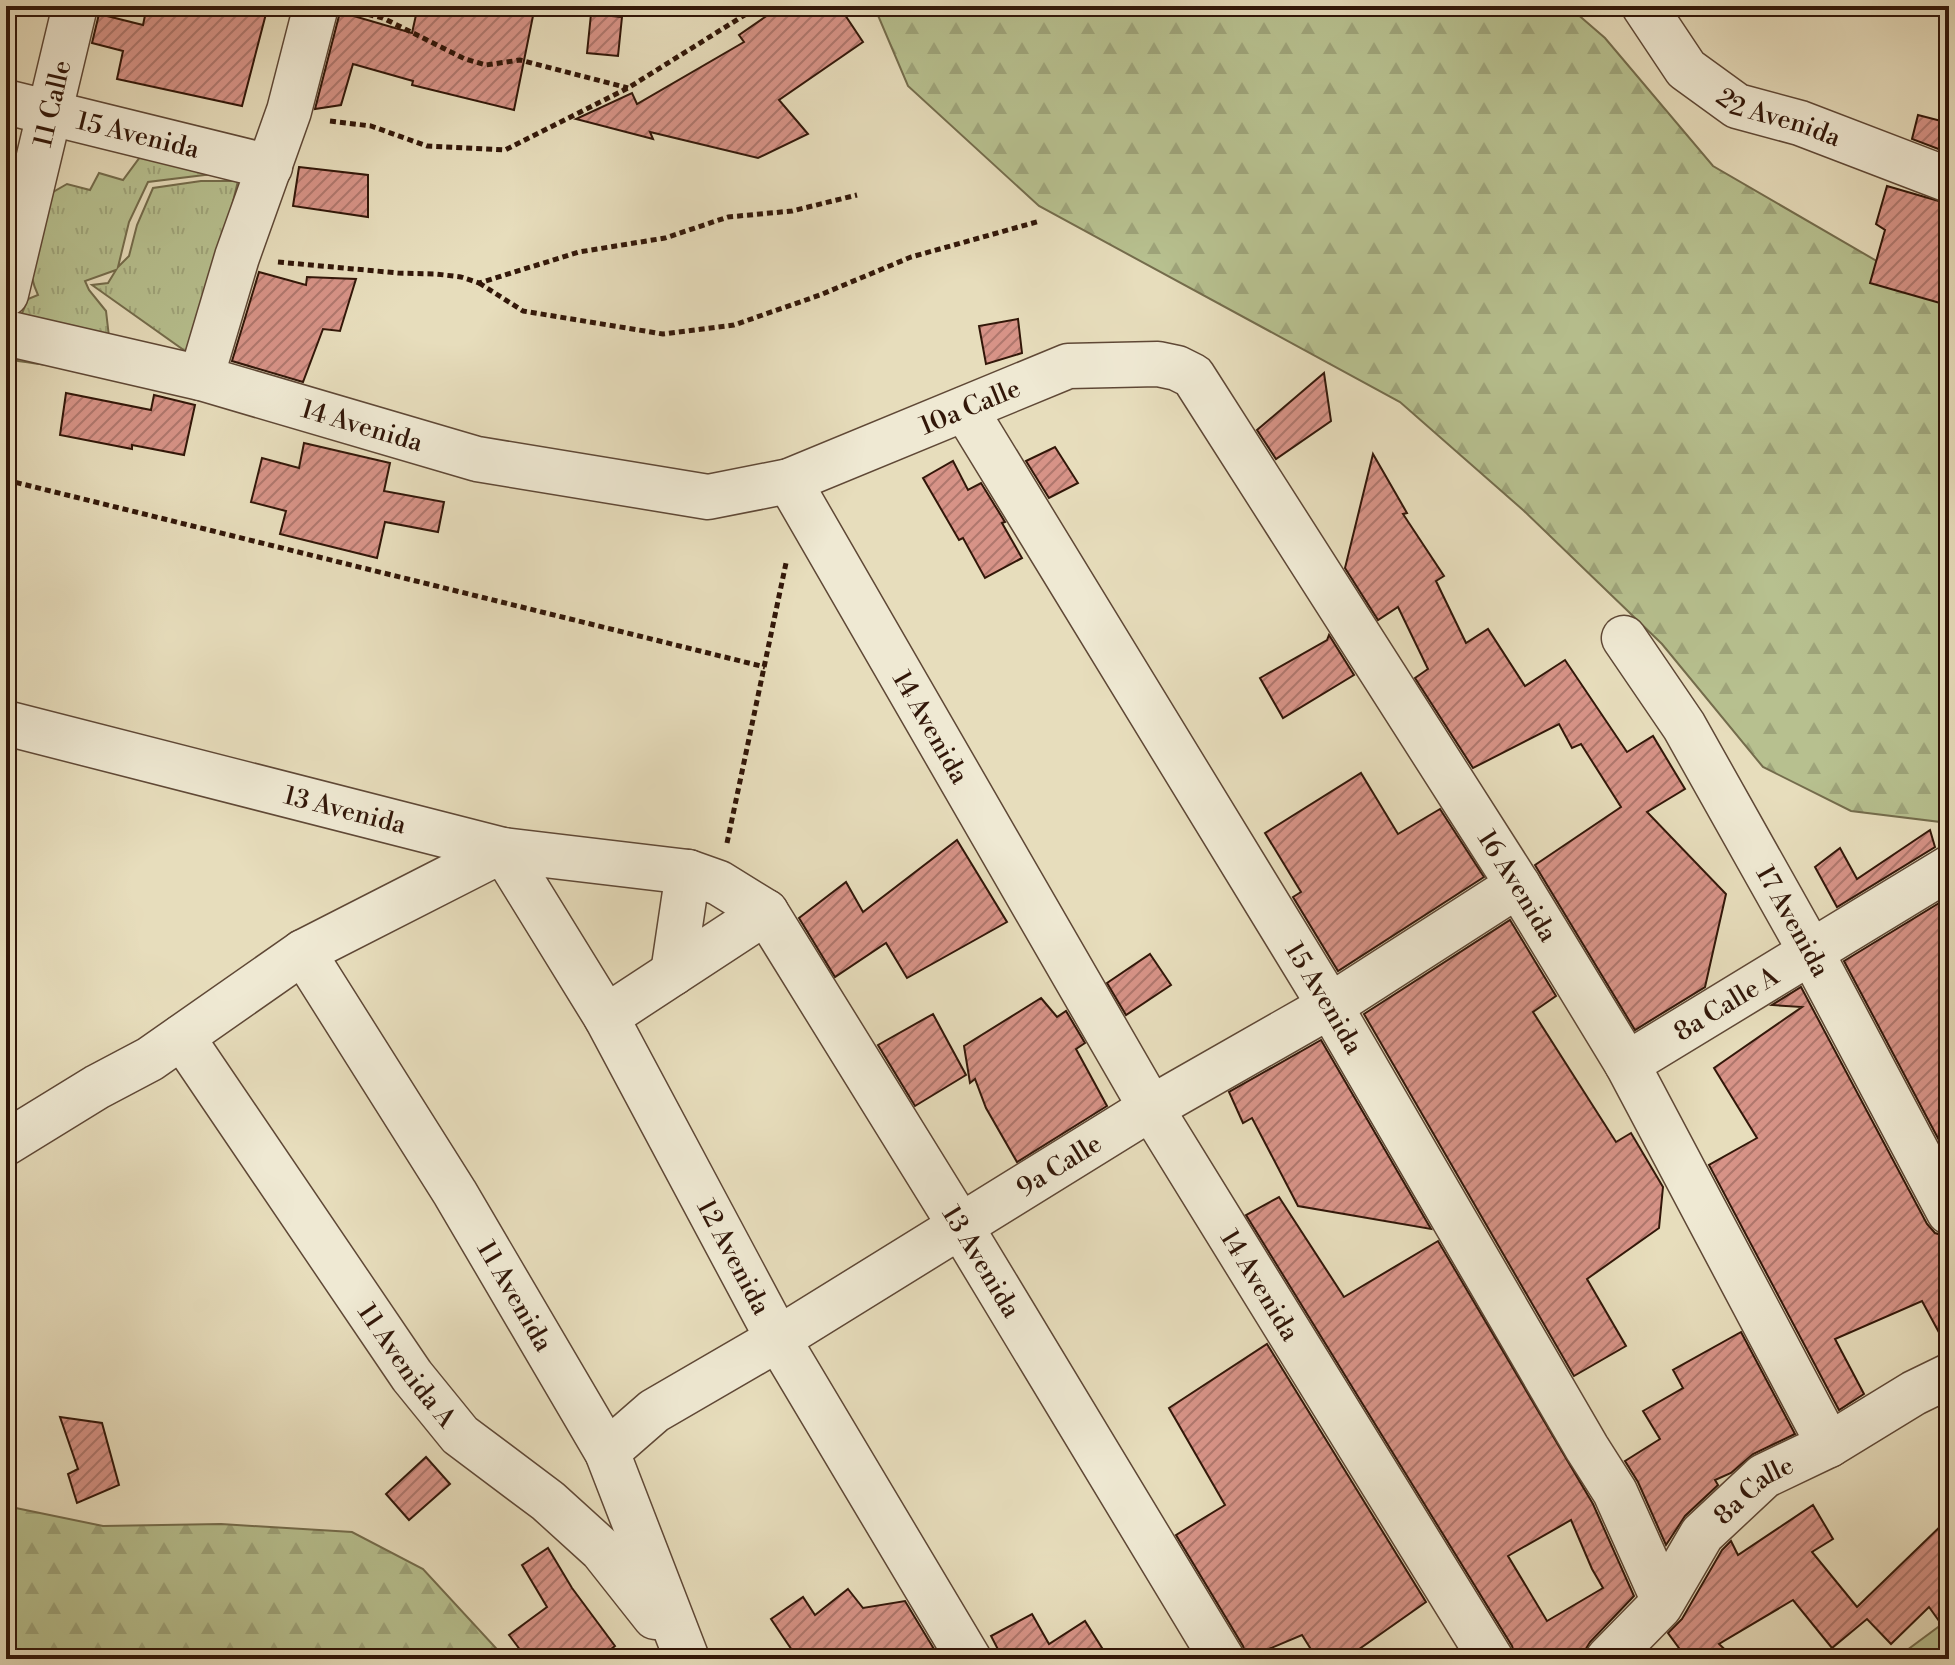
<svg xmlns="http://www.w3.org/2000/svg" width="1955" height="1665" font-family="'Libre Bodoni',serif">
<defs>
<pattern id="forest-firs" width="22" height="20" patternUnits="userSpaceOnUse" patternTransform="scale(2)"><rect width="22" height="20" fill="#b7c08f"/><path d="M5 1l3.5 6h-7zM16 11l3.5 6h-7z" fill="#9ea47a"/></pattern>
<pattern id="park-tufts" width="24" height="20" patternUnits="userSpaceOnUse" patternTransform="scale(2)"><rect width="24" height="20" fill="#b7c08f"/><path d="M3 7l-1-3M5 7V3M7 7l1-3M15 17l-1-3M17 17v-4M19 17l1-3" fill="none" stroke="#9ea47a"/></pattern>
<pattern id="building-hatch" width="6" height="6" patternUnits="userSpaceOnUse" patternTransform="scale(2)"><rect width="6" height="6" fill="#d79387"/><path d="M-1 1l2-2M0 6l6-6M5 7l2-2" fill="none" stroke="#af776d"/></pattern>
</defs>
<rect width="100%" height="100%" fill="#e7ddbc"/>
<filter id="stains"><feTurbulence type="fractalNoise" baseFrequency=".0025" numOctaves="4"/><feColorMatrix values="0 0 0 0 .2 0 0 0 0 .09 0 0 0 0 .02 0 0 0 .5 -.17"/></filter>
<radialGradient id="worn" r=".72"><stop offset=".6" stop-color="#630" stop-opacity="0"/><stop offset="1" stop-color="#630" stop-opacity=".3"/></radialGradient>
<g fill="url(#forest-firs)" stroke="#746c4c" stroke-width="2">
<path d="M874 6H1568L1605 38 1713 166 1949 303V823L1851 811 1763 767 1662 644 1523 510 1400 402 1039 206 908 86Z"/>
<path d="M6 1506 103 1526 221 1524 352 1532 423 1569 506 1659H6Z"/>
<path d="M1949 1619V1659H1895Z"/>
</g>
<path fill="url(#park-tufts)" stroke="#746c4c" stroke-width="2" d="M146 149 237 171 148 182 129 222 118 267 129 256 137 225 153 188 201 181H238L195 358 92 285 108 283 116 270 85 281 89 290 106 311 109 337C72 368 65 368 18 361 8 340 20 319 28 299L38 295C20 256 36 233 48 195L67 184 90 190 99 173 123 180Z"/>
<g fill="url(#building-hatch)" stroke="#321709" stroke-width="2" fill-rule="evenodd">
<path d="M147 6H268L242 106 117 79 123 51 92 43 99 14 143 25Z"/>
<path d="M418 6H535L514 110 412 85 413 81 353 64 341 105 315 109 340 12 412 33Z"/>
<path d="M781 6H839L863 42 779 100 808 134 758 158 650 132 653 139 576 119 632 93 637 104 744 42 739 35Z"/>
<path d="M591 14 622 17 618 56 587 53Z"/>
<path d="M1918 115 1949 123V153L1912 139Z"/>
<path d="M299 167 368 175V217L293 206Z"/>
<path d="M1887 186 1949 204V274L1940 303 1870 283 1885 230 1876 224Z"/>
<path d="M259 272 306 285 307 277 356 279 340 331 323 329 303 382 232 361Z"/>
<path d="M1018 319 1022 353 986 364 979 326Z"/>
<path d="M1324 373 1331 421 1276 459 1257 430Z"/>
<path d="M66 393 151 410 154 395 195 405 184 455 132 445V449L60 435Z"/>
<path d="M304 443 390 463 384 491 444 502 438 532 385 522 377 558 280 534 286 511 251 502 262 458 299 468Z"/>
<path d="M1055 447 1078 483 1049 498 1026 461Z"/>
<path d="M1373 454 1407 513 1403 514 1444 576 1436 581 1466 643 1488 629 1525 686 1565 660 1627 752 1653 736 1685 789 1647 812 1726 894 1705 987 1635 1030 1535 865 1621 807 1581 744 1572 748 1559 724 1473 768 1415 678 1428 669 1398 607 1378 620 1345 568Z"/>
<path d="M953 461 968 490 981 483 1005 522 1002 523 1022 558 985 578 963 538 959 540 923 478Z"/>
<path d="M1329 635 1354 675 1283 718 1260 678 1327 640Z"/>
<path d="M1361 773 1398 834 1440 809 1484 877 1338 971 1293 897 1301 892 1265 833Z"/>
<path d="M1930 830 1935 847 1837 907 1815 867 1840 848 1857 879Z"/>
<path d="M957 840 1007 922 907 978 886 943 835 977 799 918 846 882 863 912Z"/>
<path d="M1949 897V1159L1844 961Z"/>
<path d="M1510 920 1556 996 1533 1012 1616 1142 1631 1133 1663 1187 1659 1228 1587 1279 1626 1346 1574 1376 1364 1014Z"/>
<path d="M1150 954 1171 985 1126 1015 1107 983Z"/>
<path d="M1801 987 1927 1224 1935 1233 1945 1236 1949 1243V1351L1922 1301 1835 1339 1864 1394 1839 1410 1709 1165 1757 1138 1714 1068 1802 1007 1772 1005Z"/>
<path d="M1041 998 1057 1017 1066 1011 1085 1043 1076 1049 1107 1106 1017 1162 986 1108 975 1079 970 1083 964 1046Z"/>
<path d="M933 1014 966 1075 915 1106 878 1045Z"/>
<path d="M1321 1040 1431 1229 1298 1206 1252 1118 1243 1123 1229 1092Z"/>
<path d="M1279 1197 1344 1297 1438 1241 1593 1504 1634 1596 1590 1642 1584 1652V1659H1516L1512 1646 1246 1215ZM1571 1520 1592 1569 1603 1588 1547 1621 1508 1556Z"/>
<path d="M1741 1332 1795 1434 1753 1454 1731 1473 1715 1480 1718 1485 1685 1516 1666 1545 1638 1482 1625 1461 1660 1439 1643 1411 1683 1388 1673 1370Z"/>
<path d="M1267 1344 1426 1602 1345 1659H1317L1302 1635 1250 1657 1246 1656 1243 1646 1176 1535 1225 1505 1169 1408Z"/>
<path d="M60 1417 102 1423 119 1485 77 1503 68 1474 78 1469Z"/>
<path d="M426 1457 450 1484 409 1520 386 1494Z"/>
<path d="M1813 1505 1833 1539 1812 1552 1857 1607 1949 1518V1635L1929 1607 1891 1644 1867 1619 1832 1648 1793 1600 1719 1644 1735 1659H1687L1668 1633 1682 1619 1722 1550 1731 1541 1738 1555Z"/>
<path d="M548 1548 572 1588 615 1646 598 1659H527L509 1635 547 1607 522 1565Z"/>
<path d="M848 1589 863 1608 905 1601 934 1649 935 1659H798L771 1619 803 1597 815 1615Z"/>
<path d="M1032 1614 1049 1644 1085 1621 1109 1659H1003L991 1636Z"/>
</g>
<g fill="none" stroke-linecap="round" stroke-linejoin="round">
<defs>
<g id="minor">
<path id="s1" d="M1644 6 1686 69 1737 106 1800 123 1949 180"/>
<path id="s2" d="M6 102 270 167"/>
<path id="s3" d="M6 294 75 6"/>
<path id="s4" d="M6 333 201 378 477 459 708 497 789 481 1068 366 1158 364 1177 368 1193 376 1518 885 1627 1064 1829 1445"/>
<path d="M201 378 237 257 289 111 316 6"/>
<path id="s5" d="M965 409 1330 1006 1587 1448 1615 1492 1663 1599"/>
<path id="s6" d="M789 481 1151 1108 1491 1659"/>
<path id="s7" d="M1624 638 1684 726 1811 952 1949 1212"/>
<path id="s8" d="M6 723 503 850 688 872 719 883 766 912 961 1227 1222 1659"/>
<path id="s9" d="M303 952 455 1193 607 1452 687 1659"/>
<path d="M673 973 688 872"/>
<path d="M606 1017 766 912"/>
<path id="s10" d="M182 1037 412 1376 460 1435 548 1501 602 1550 655 1617"/>
<path id="s11" d="M1627 1064 1949 868"/>
<path id="s12" d="M6 1143 97 1087 150 1059 303 952 503 850 606 1017 778 1339 969 1659"/>
<path id="s13" d="M607 1452 654 1411 778 1339 1151 1108 1330 1006 1518 885"/>
<path id="s14" d="M1608 1659 1660 1606 1702 1534 1764 1476 1829 1445 1914 1393 1949 1376"/>
</g>
</defs>
<use href="#minor" stroke="#5f4836" stroke-width="47"/>
<g stroke="#321709" stroke-width="5" stroke-dasharray="6 4" stroke-linecap="butt">
<path d="M358 12 383 18 465 59 486 65 520 60 628 88"/>
<path d="M330 121 371 126 427 146 505 150 628 88 759 6"/>
<path d="M278 262 398 273 436 274 461 277 479 283 579 252 665 238 728 217 792 211 857 195"/>
<path d="M479 283 523 311 663 334 734 325 820 295 911 257 1040 221"/>
<path d="M6 480 765 667"/>
<path d="M727 843 786 563"/>
</g>
<use href="#minor" stroke="#efe9d3" stroke-width="44"/>
</g>
<g text-anchor="middle" stroke-width="8" stroke-linejoin="round" paint-order="stroke">
<g font-size="26" fill="#321709" stroke="#efe9d3">
<text dy="9" stroke="none"><textPath href="#s3" startOffset="196">11 Calle</textPath></text>
<text dy="9" stroke="none"><textPath href="#s1" startOffset="182">22 Avenida</textPath></text>
<text dy="9" stroke="none"><textPath href="#s2" startOffset="136">15 Avenida</textPath></text>
<text dy="9" stroke="none"><textPath href="#s4" startOffset="1000">10a Calle</textPath></text>
<text dy="9" stroke="none"><textPath href="#s4" startOffset="368">14 Avenida</textPath></text>
<text dy="9" stroke="none"><textPath href="#s6" startOffset="284">14 Avenida</textPath></text>
<text dy="9" stroke="none"><textPath href="#s8" startOffset="350">13 Avenida</textPath></text>
<text dy="9" stroke="none"><textPath href="#s4" startOffset="1838">16 Avenida</textPath></text>
<text dy="9" stroke="none"><textPath href="#s7" startOffset="330">17 Avenida</textPath></text>
<text dy="9" stroke="none"><textPath href="#s5" startOffset="690">15 Avenida</textPath></text>
<text dy="9" stroke="none"><textPath href="#s11" startOffset="116">8a Calle A</textPath></text>
<text dy="9" stroke="none"><textPath href="#s13" startOffset="536">9a Calle</textPath></text>
<text dy="9" stroke="none"><textPath href="#s12" startOffset="1046">12 Avenida</textPath></text>
<text dy="9" stroke="none"><textPath href="#s8" startOffset="1198">13 Avenida</textPath></text>
<text dy="9" stroke="none"><textPath href="#s6" startOffset="932">14 Avenida</textPath></text>
<text dy="9" stroke="none"><textPath href="#s9" startOffset="404">11 Avenida</textPath></text>
<text dy="9" stroke="none"><textPath href="#s10" startOffset="398">11 Avenida A</textPath></text>
<text dy="9" stroke="none"><textPath href="#s14" startOffset="226">8a Calle</textPath></text>
</g>
</g>
<rect width="1955" height="1665" fill="none" stroke="#e7ddbc" stroke-width="32"/>
<rect x="8" y="8" width="1939" height="1649" fill="none" stroke="#321709" stroke-width="4"/>
<rect x="16" y="16" width="1923" height="1633" fill="none" stroke="#321709" stroke-width="2"/>
<rect width="100%" height="100%" filter="url(#stains)"/>
<rect width="100%" height="100%" fill="url(#worn)"/>
</svg>
